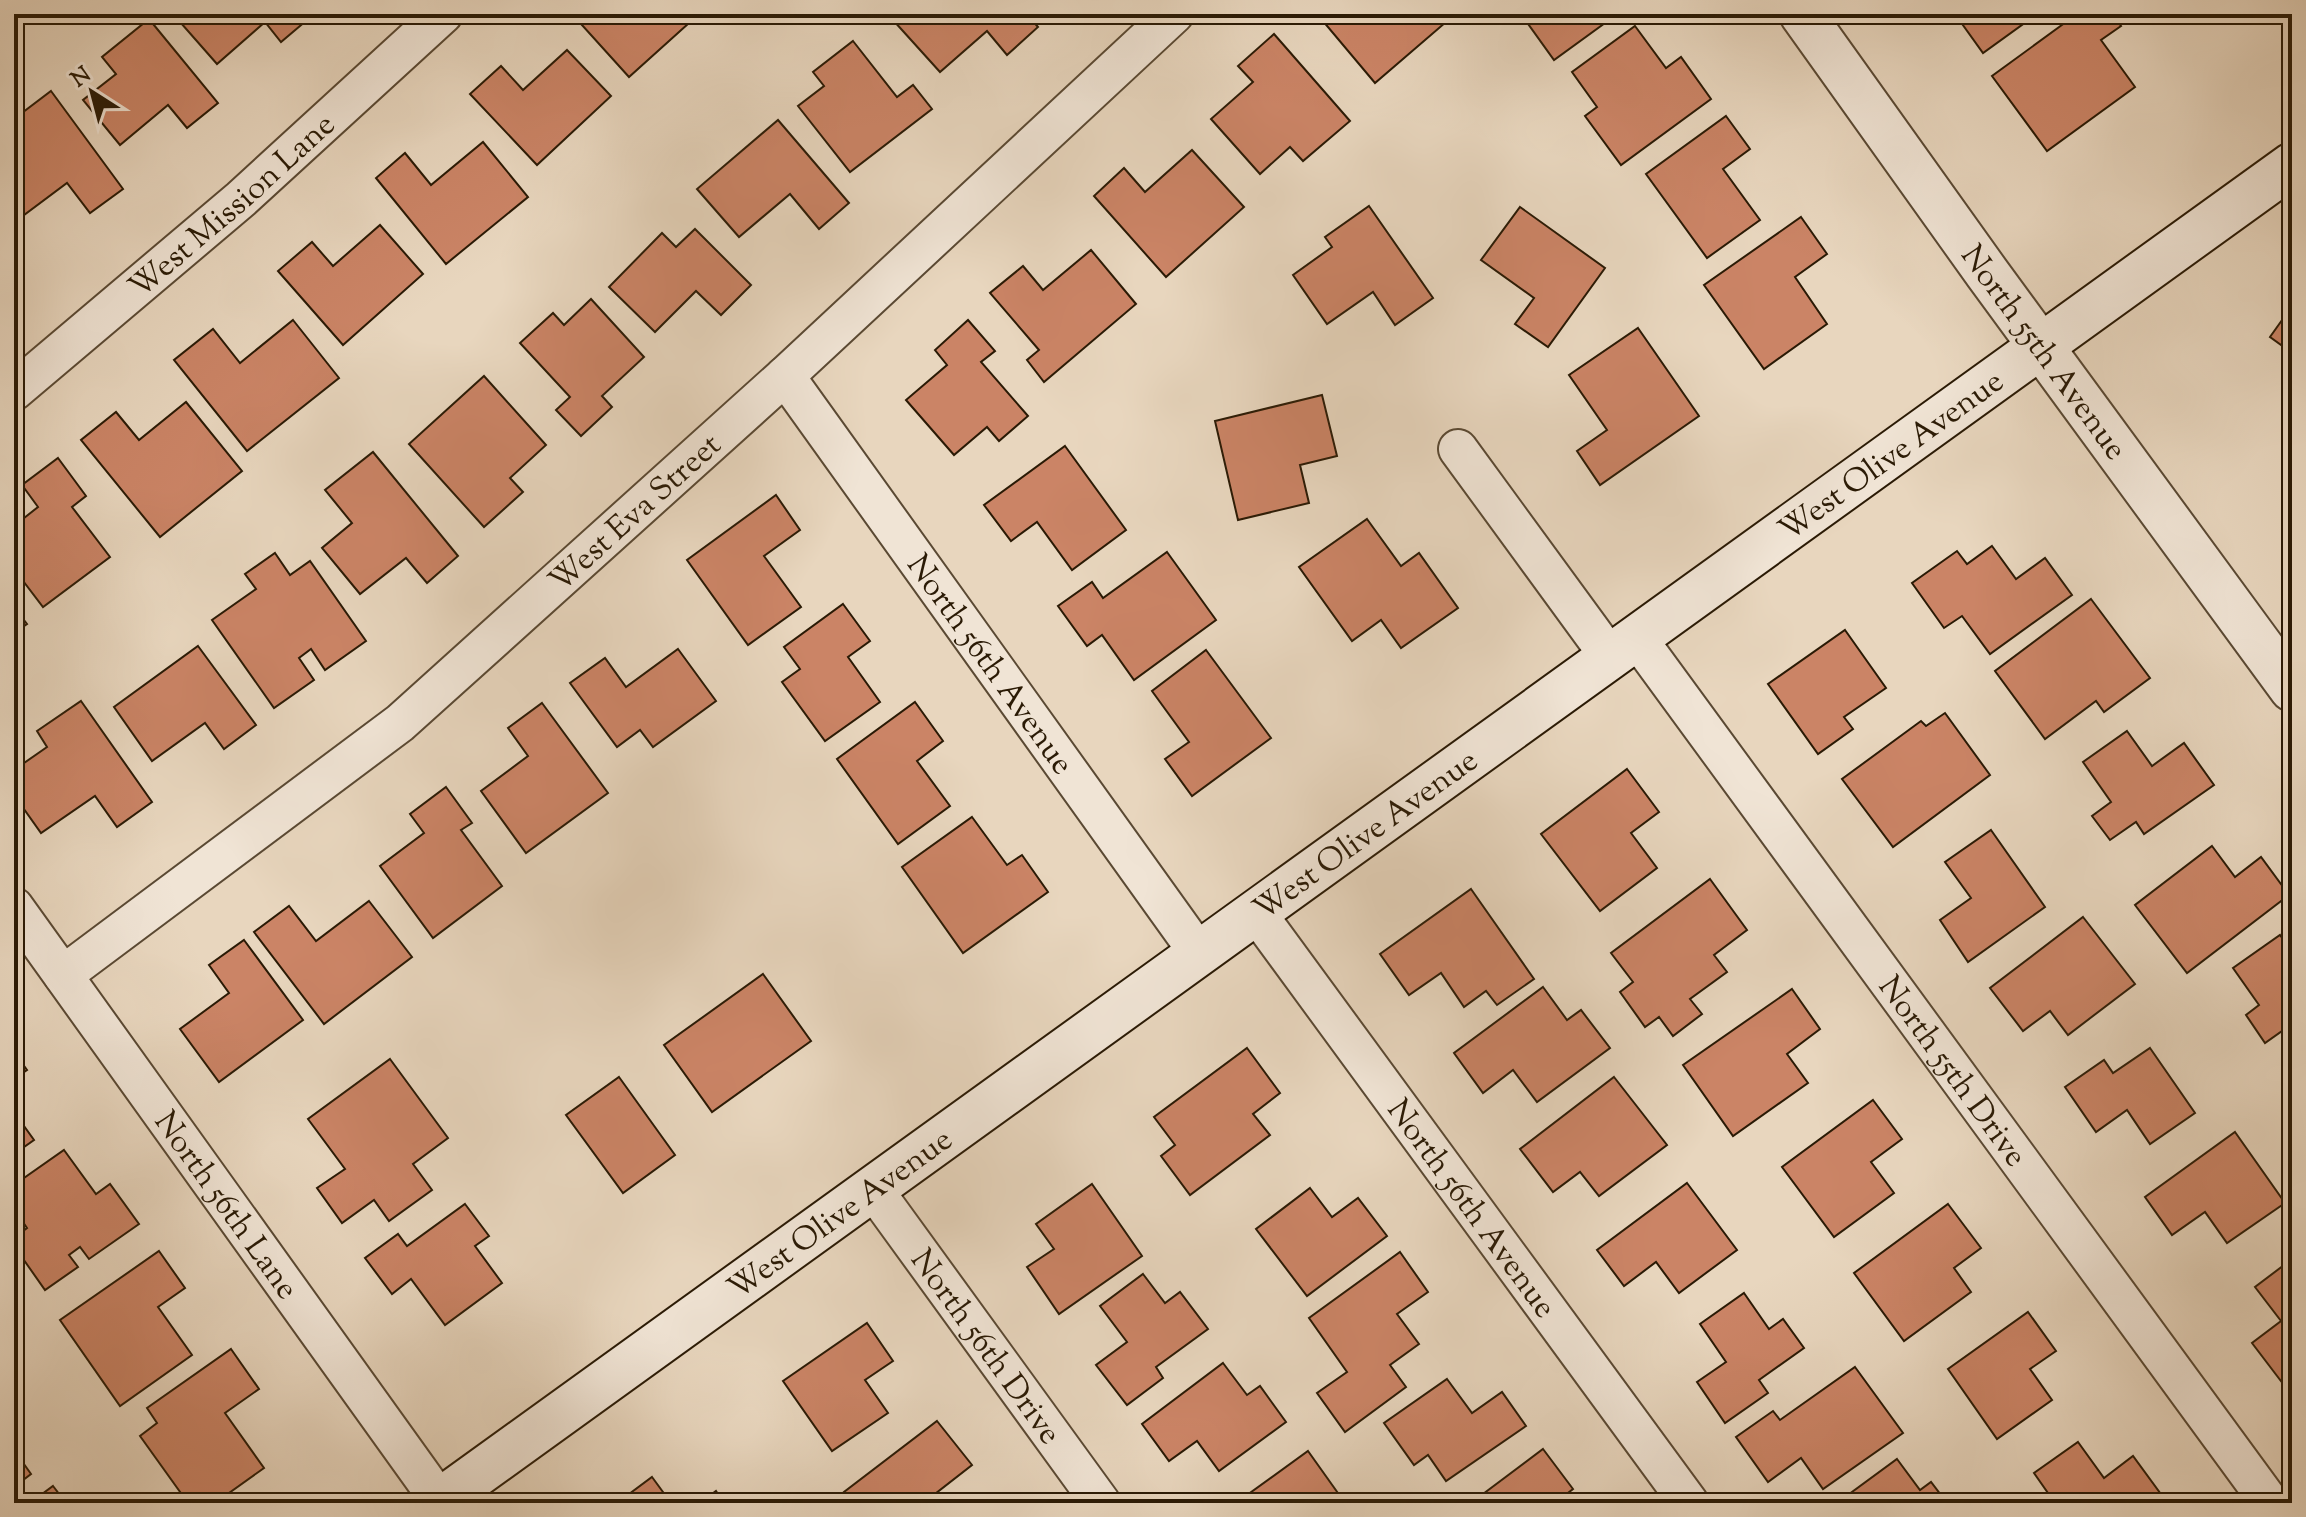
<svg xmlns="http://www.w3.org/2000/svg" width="2306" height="1517" font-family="'Sorts Mill Goudy',serif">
<rect width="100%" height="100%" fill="#e8d6be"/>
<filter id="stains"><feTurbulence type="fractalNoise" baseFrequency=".0025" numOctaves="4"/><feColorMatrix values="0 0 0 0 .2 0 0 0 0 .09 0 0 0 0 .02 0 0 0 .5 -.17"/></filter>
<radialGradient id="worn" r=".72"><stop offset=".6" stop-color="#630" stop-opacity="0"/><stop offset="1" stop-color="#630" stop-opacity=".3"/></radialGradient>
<g fill="#cb8466" stroke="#2a1a05" stroke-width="2">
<path d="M173 14H312L313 15 281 42 265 22 217 64Z"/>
<path d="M572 14H699L629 77Z"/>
<path d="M900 14H1027L1038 27 1007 55 987 31 940 72 893 20Z"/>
<path d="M1317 14H1451L1453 16 1375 83Z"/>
<path d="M1521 14H1616V15L1554 60Z"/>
<path d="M1955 14H2037L1983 53Z"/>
<path d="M2077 14H2112L2121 26 2101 40 2135 87 2047 151 1992 76Z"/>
<path d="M149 19 218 103 187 128 168 105 120 145 83 100 116 74 102 57Z"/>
<path d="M1635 26 1666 68 1681 57 1711 99 1621 165 1585 116 1597 107 1572 72Z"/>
<path d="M1274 34 1350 121 1303 161 1290 147 1260 174 1211 119 1253 82 1238 66Z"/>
<path d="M853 41 897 97 913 85 932 109 850 172 798 106 824 86 813 72Z"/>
<path d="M567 50 611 96 537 165 470 94 501 66 523 90Z"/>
<path d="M51 91 123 189 90 213 67 183 16 221 14 218V142L20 138 14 130V119Z"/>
<path d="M1726 116 1750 149 1723 169 1760 220 1707 258 1646 174Z"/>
<path d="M778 120 849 203 819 229 790 194 739 237 697 189Z"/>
<path d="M483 142 528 197 446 264 376 178 405 153 431 185Z"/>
<path d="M1192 150 1244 207 1166 277 1094 196 1124 168 1145 192Z"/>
<path d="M1369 206 1433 298 1395 325 1373 292 1327 324 1293 275 1332 247 1325 237Z"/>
<path d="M1520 207 1605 268 1548 347 1515 324 1534 298 1481 260Z"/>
<path d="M1801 217 1827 254 1795 277 1827 324 1764 369 1704 285Z"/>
<path d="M380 225 423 274 343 345 278 271 312 242 333 266Z"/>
<path d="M695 229 751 285 721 315 696 291 655 332 609 287 662 233 676 247Z"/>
<path d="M1091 250 1136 304 1044 382 1027 360 1039 350 990 293 1023 266 1043 290Z"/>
<path d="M14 264 22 275 14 281Z"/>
<path d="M591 299 644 357 602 396 612 407 581 436 556 410 570 397 520 343 553 313 564 325Z"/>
<path d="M2292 306V353L2270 337Z"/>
<path d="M293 320 339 378 247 451 174 360 213 329 240 363Z"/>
<path d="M968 320 995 351 981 362 1028 416 999 441 987 427 954 455 906 400 947 365 935 350Z"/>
<path d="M1638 328 1699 416 1600 485 1577 451 1607 430 1569 375Z"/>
<path d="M484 376 546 445 510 478 523 492 484 527 409 444Z"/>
<path d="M1322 395 1337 456 1300 465 1309 503 1238 520 1215 421Z"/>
<path d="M186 402 242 471 160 537 81 440 116 412 139 440Z"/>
<path d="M1065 446 1126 530 1072 570 1037 522 1011 541 984 505Z"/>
<path d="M373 452 458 556 427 583 406 558 360 594 322 548 352 523 325 490Z"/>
<path d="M58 458 86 496 72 507 110 557 43 607 14 569V526L38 507 22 485Z"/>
<path d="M776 495 800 530 764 556 801 607 748 645 687 560Z"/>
<path d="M1367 519 1401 566 1419 553 1458 608 1401 648 1381 620 1352 641 1299 567Z"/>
<path d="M1992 546 2016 579 2045 558 2072 595 1990 654 1962 616 1944 628 1912 583 1957 551 1967 564Z"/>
<path d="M1167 552 1216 620 1134 680 1102 635 1087 646 1058 606 1092 582 1103 598Z"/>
<path d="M275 553 290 575 310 561 366 641 325 670 311 649 299 658 314 680 274 708 212 620 256 589 245 574Z"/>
<path d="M2091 599 2150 678 2104 712 2096 701 2045 739 1995 671Z"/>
<path d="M843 604 870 641 848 657 880 702 825 741 782 682 800 669 784 647Z"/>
<path d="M14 607 27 624 14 633Z"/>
<path d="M1845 630 1886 688 1844 717 1853 729 1818 754 1768 684Z"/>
<path d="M198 646 256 725 224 749 205 723 152 761 114 707Z"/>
<path d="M678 649 716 701 653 747 640 730 617 747 570 683 605 658 626 687Z"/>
<path d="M1206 650 1271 738 1192 796 1165 759 1189 742 1152 691Z"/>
<path d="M81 701 152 802 117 827 95 796 41 833 14 795V770L47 747 37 731Z"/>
<path d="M915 702 943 741 917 761 950 806 898 844 837 759Z"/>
<path d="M542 703 608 793 526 853 481 791 528 756 508 728Z"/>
<path d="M1945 713 1990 775 1893 847 1842 779 1921 721 1926 726Z"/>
<path d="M2127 731 2152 766 2184 743 2214 785 2144 834 2136 822 2110 840 2092 816 2111 802 2083 762Z"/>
<path d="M1627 769 1659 812 1631 833 1657 868 1600 911 1541 834Z"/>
<path d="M446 787 472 823 461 830 502 886 433 938 380 866 424 833 410 814Z"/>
<path d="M972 817 1007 865 1022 855 1048 892 963 953 902 867Z"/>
<path d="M1991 830 2045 907 1968 962 1940 920 1971 898 1945 862Z"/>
<path d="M2212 846 2235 877 2261 857 2289 895 2187 973 2135 905Z"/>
<path d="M1710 879 1747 930 1714 955 1727 972 1690 999 1702 1014 1673 1036 1659 1017 1645 1027 1620 992 1633 982 1611 953Z"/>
<path d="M1471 889 1534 979 1497 1005 1486 991 1464 1007 1441 973 1409 995 1380 954Z"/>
<path d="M369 901 412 957 324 1024 254 932 289 906 316 941Z"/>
<path d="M2083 917 2135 984 2068 1035 2050 1011 2023 1031 1990 988Z"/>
<path d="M2280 935 2292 952V1024L2265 1043 2246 1015 2259 1005 2233 968Z"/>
<path d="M244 940 303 1020 219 1082 180 1029 229 993 209 965Z"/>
<path d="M763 974 811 1041 712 1112 664 1045Z"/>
<path d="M1543 987 1567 1020 1581 1010 1610 1048 1537 1102 1513 1070 1483 1093 1454 1053Z"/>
<path d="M1792 989 1820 1029 1787 1054 1808 1083 1733 1136 1683 1065Z"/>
<path d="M1247 1048 1280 1093 1253 1114 1270 1135 1190 1195 1161 1156 1175 1145 1154 1117Z"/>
<path d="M2150 1048 2195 1113 2150 1144 2127 1110 2096 1132 2065 1087 2104 1060 2113 1073Z"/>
<path d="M14 1052 27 1070 14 1079Z"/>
<path d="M390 1059 448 1138 413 1164 432 1190 389 1221 374 1200 342 1223 317 1188 345 1169 308 1119Z"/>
<path d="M619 1077 675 1155 623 1193 566 1115Z"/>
<path d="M1614 1077 1667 1145 1599 1196 1580 1172 1553 1192 1520 1149Z"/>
<path d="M1873 1100 1902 1139 1871 1162 1894 1193 1834 1237 1782 1167Z"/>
<path d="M14 1112 34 1140 14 1154Z"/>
<path d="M2235 1132 2285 1203 2227 1243 2205 1212 2172 1235 2145 1197Z"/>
<path d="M64 1150 96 1194 110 1184 139 1224 89 1259 80 1247 69 1255 78 1267 45 1290 14 1246V1238L27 1228 14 1209V1185Z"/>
<path d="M1687 1183 1737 1250 1679 1293 1656 1262 1624 1286 1597 1250Z"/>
<path d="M1092 1184 1142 1256 1059 1314 1027 1267 1054 1249 1036 1224Z"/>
<path d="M1310 1188 1332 1217 1358 1198 1387 1236 1307 1296 1256 1229Z"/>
<path d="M465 1204 489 1236 475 1246 502 1283 445 1325 411 1279 392 1294 365 1258 398 1234 407 1246Z"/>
<path d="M1948 1204 1981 1248 1954 1268 1971 1292 1904 1341 1854 1273Z"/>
<path d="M159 1251 185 1288 158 1307 192 1355 120 1406 60 1320Z"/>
<path d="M1400 1252 1428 1292 1397 1314 1419 1344 1390 1365 1406 1387 1345 1432 1317 1393 1347 1372 1309 1318Z"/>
<path d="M2292 1259V1386L2287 1389 2252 1343 2281 1321 2255 1287Z"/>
<path d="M1143 1274 1165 1303 1180 1292 1208 1329 1156 1367 1163 1378 1127 1405 1096 1365 1127 1342 1100 1306Z"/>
<path d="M1744 1293 1769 1329 1783 1319 1804 1348 1759 1380 1768 1393 1725 1423 1697 1382 1726 1362 1700 1324Z"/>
<path d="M2028 1312 2056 1351 2030 1369 2052 1400 1997 1439 1948 1369Z"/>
<path d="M867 1323 893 1361 865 1380 888 1413 832 1451 783 1381Z"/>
<path d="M231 1349 259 1389 225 1413 264 1468 215 1503H188L140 1436 157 1423 147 1408Z"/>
<path d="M1223 1363 1247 1395 1260 1386 1286 1422 1219 1471 1197 1441 1169 1461 1142 1424Z"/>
<path d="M1855 1367 1903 1433 1823 1489 1801 1458 1768 1482 1736 1437 1773 1411 1780 1420Z"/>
<path d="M1447 1379 1472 1413 1502 1392 1526 1426 1446 1481 1428 1455 1414 1465 1384 1423Z"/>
<path d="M937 1421 972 1465 935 1494 943 1503H852L844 1492Z"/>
<path d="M2078 1442 2104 1478 2133 1456 2163 1497 2154 1503H2055L2034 1473Z"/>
<path d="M1543 1449 1573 1489 1555 1503H1471Z"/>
<path d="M14 1450 31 1474 14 1487Z"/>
<path d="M1308 1451 1345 1503H1236Z"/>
<path d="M1897 1459 1920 1490 1931 1482 1947 1503H1837Z"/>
<path d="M652 1477 671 1503H617Z"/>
<path d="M53 1486 66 1503H30Z"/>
<path d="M716 1491 724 1503H700Z"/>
</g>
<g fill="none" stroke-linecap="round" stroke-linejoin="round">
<defs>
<g id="minor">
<path id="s1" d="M785 376 1198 952"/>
<path id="s2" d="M14 391 241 199 443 14"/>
<path d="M1458 449 1610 657"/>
<path id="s3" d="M1637 638 2270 1503"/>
<path id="s4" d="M14 907 440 1501"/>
<path id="s5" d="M1255 911 1689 1503"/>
<path id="s6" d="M63 975 400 723 785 376 1174 14"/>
<path id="s7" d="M873 1189 1101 1503"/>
</g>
<g id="tertiary">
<path id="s8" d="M1802 14 1987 273 2292 689"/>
</g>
<g id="secondary">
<path id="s9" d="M437 1503 2292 165"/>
</g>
</defs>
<use href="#minor" stroke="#5a4933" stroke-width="42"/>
<use href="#tertiary" stroke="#5a4933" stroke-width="48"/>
<use href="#secondary" stroke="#2a1a05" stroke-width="48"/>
<use href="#minor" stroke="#f0e4d5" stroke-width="38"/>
<use href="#tertiary" stroke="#f0e4d5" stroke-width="44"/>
<use href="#secondary" stroke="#f0e4d5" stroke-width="44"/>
</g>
<g text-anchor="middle" stroke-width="8" stroke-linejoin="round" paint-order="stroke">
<g font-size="32" fill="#2a1a05" stroke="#f0e4d5">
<text dy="11" stroke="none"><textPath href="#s2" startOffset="286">West Mission Lane</textPath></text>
<text dy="11" stroke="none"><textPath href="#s8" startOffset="416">North 55th Avenue</textPath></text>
<text dy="11" stroke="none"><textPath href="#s9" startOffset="1792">West Olive Avenue</textPath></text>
<text dy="11" stroke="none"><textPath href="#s6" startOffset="736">West Eva Street</textPath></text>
<text dy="11" stroke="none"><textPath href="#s1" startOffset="354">North 56th Avenue</textPath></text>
<text dy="11" stroke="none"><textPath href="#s9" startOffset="1144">West Olive Avenue</textPath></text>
<text dy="11" stroke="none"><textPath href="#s3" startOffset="536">North 55th Drive</textPath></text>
<text dy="11" stroke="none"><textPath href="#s4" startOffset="366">North 56th Lane</textPath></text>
<text dy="11" stroke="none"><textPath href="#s5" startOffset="368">North 56th Avenue</textPath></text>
<text dy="11" stroke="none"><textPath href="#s9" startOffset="496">West Olive Avenue</textPath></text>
<text dy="11" stroke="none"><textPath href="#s7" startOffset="194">North 56th Drive</textPath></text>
</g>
</g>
<rect width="2306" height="1517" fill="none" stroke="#e8d6be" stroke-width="48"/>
<rect x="16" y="16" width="2274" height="1485" fill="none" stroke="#2a1a05" stroke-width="4"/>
<rect x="24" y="24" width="2258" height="1469" fill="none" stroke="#2a1a05" stroke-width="2"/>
<g transform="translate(92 92) rotate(324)" stroke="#f0e4d5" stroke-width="6" paint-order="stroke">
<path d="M0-6L14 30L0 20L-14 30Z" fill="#2a1a05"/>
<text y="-12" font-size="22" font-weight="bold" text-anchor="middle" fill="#2a1a05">N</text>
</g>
<rect width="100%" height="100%" filter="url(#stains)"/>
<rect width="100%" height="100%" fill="url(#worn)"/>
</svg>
